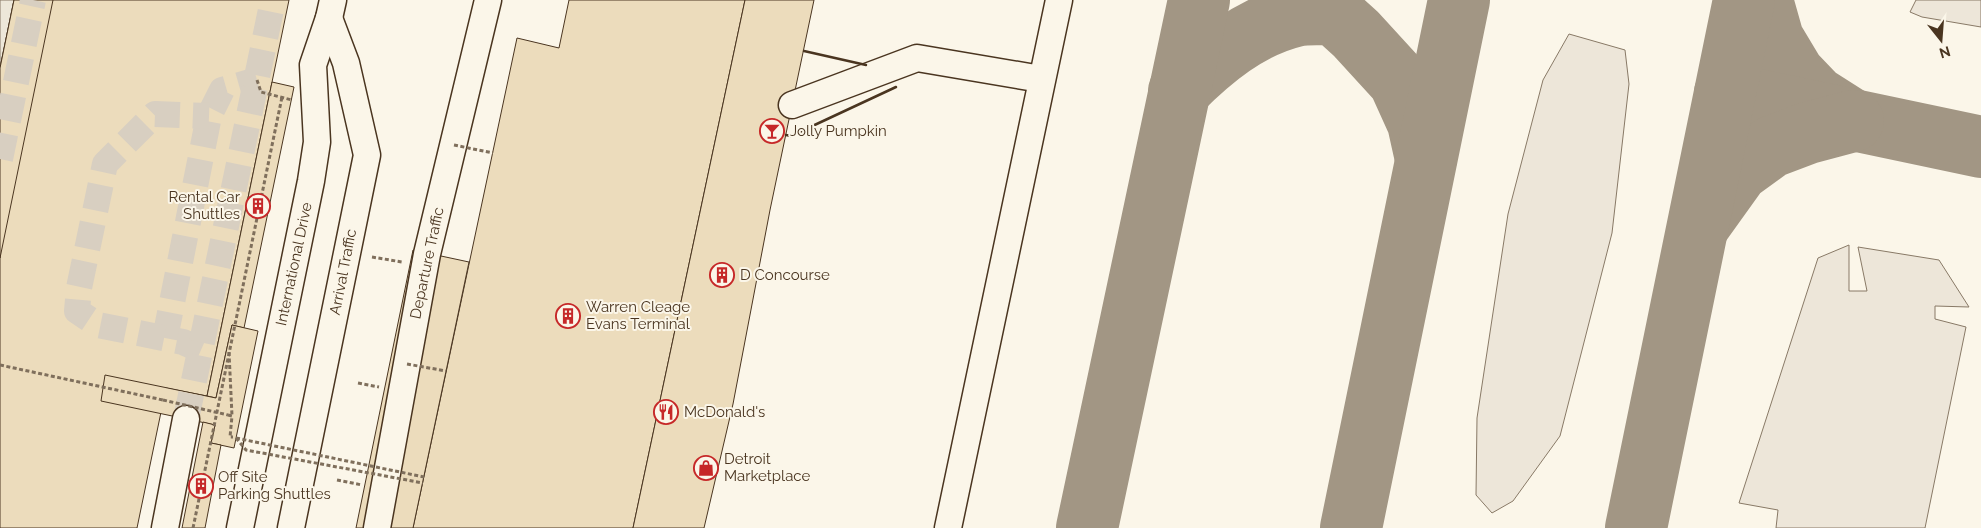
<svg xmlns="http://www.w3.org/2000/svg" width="1981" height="528" font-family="Raleway,sans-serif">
<rect width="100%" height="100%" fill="#fbf6e9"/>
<g fill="#ede6d9" stroke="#887966">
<path d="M1916 0H1981V27L1922 17 1910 12Z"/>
<path d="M1569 34 1625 50 1629 84 1612 233 1560 436 1513 501 1492 513 1476 495 1477 418 1508 214 1543 80Z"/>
<path d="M1849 245V291H1867L1858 247 1939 260 1969 307 1935 306V319L1966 327 1925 528H1776L1778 510 1739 503 1818 258Z"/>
</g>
<path fill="#ede7d9" stroke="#887966" d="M0 0H14L0 68Z"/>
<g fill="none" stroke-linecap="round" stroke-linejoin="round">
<g stroke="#a29684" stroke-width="62">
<path d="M1762 0 1773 39 1794 74 1816 97 1849 118"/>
<path d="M1179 91C1211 59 1249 27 1295 16 1307 13 1321 15 1334 14L1356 34 1399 81 1418 123 1426 159"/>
<path d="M1725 93 1981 147"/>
<path d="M1700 224 1738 171 1771 147 1808 133 1853 121"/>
<path d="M1087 528 1199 0"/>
<path d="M1351 528 1459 0"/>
<path d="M1636 528 1744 0"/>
</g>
</g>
<g fill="#ecdcbc" stroke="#4a3520">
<path d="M14 0H289L207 396 166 388 137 528H0V68Z"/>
<path d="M14 0H53L0 258V68Z"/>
<path d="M569 0H745L633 528H413L517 38 559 48Z"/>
<path d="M745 0H814L770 210 733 404 704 528H633Z"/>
<path d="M272 82 294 87 244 328 232 325 216 398 207 396Z"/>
<path d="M413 250 469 262 413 528H356Z"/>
<path d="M232 325 258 331 234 448 211 443 215 425 101 401 105 375 216 398Z"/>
<path d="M203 422 215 425 211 443 221 445 205 528H182Z"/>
</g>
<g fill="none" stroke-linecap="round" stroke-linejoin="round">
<g stroke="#d8cfc1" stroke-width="26" stroke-dasharray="26 13" stroke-linecap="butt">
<path d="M0 159 33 0"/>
<path d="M165 338 209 116 222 90 257 80"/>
<path d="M201 350 183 342 98 325 77 311 79 288 105 164 155 114 209 116"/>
<path d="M186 419 273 0"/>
</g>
<defs>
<g id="minor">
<path d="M792 105 917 58 1041 79"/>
<path d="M165 528 186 419"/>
<path d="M240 528 311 181 317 142 313 65 329 18 333 0"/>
<path d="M291 528 367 155 346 63 329 18"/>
<path d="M377 528 427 254 488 0"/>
<path d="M948 528 1059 0"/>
</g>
</defs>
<use href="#minor" stroke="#4a3520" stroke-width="29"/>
<g stroke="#7f6f5c" stroke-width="3" stroke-dasharray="4 2.5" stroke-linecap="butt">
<path d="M257 80 261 92 292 100"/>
<path d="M372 257 402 262"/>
<path d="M229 352 232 416"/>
<path d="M0 365 163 400"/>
<path d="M358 383 379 387"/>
<path d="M228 415 232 416 230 437H233"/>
<path d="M337 480 362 485"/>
<path d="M193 528 282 97"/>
</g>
<use href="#minor" stroke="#fbf6e9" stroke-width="26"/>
<g stroke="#7f6f5c" stroke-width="3" stroke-dasharray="4 2.5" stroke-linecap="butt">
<path d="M454 145 493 153"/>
<path d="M407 364 446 371"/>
<path d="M163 400 228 415"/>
<path d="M236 438 246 450 423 483"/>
<path d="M236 438 424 477"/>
</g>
<g stroke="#4a3520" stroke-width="2.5">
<path d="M804 51 866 65"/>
<path d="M786 135 791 136 896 87"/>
</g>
</g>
<defs>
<symbol id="bar-ring" viewBox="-11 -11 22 22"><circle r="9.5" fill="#fbf6e9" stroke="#c62828" stroke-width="1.5"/><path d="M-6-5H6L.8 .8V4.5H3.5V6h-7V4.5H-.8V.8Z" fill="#c62828"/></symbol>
<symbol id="building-ring" viewBox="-11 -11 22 22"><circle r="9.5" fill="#fbf6e9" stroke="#c62828" stroke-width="1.5"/><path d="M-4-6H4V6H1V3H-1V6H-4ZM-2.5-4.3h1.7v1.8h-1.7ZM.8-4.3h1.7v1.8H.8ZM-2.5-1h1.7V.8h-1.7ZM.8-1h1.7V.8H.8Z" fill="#c62828"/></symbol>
<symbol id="restaurant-ring" viewBox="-11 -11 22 22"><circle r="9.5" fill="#fbf6e9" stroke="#c62828" stroke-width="1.5"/><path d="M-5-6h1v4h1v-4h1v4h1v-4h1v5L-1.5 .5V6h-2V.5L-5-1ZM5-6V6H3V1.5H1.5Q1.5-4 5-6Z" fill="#c62828"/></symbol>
<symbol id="shop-ring" viewBox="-11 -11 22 22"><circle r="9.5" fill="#fbf6e9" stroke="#c62828" stroke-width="1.5"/><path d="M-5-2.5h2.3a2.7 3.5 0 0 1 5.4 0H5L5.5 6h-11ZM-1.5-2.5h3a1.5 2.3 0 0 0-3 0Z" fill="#c62828"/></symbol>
</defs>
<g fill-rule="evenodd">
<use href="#bar-ring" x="758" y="117" width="28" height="28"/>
<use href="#building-ring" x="244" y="192" width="28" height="28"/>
<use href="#building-ring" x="708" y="261" width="28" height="28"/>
<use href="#building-ring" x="554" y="302" width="28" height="28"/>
<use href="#restaurant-ring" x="652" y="398" width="28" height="28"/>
<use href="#shop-ring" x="692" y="454" width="28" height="28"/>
<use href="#building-ring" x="187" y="472" width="28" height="28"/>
</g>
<g text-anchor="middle" stroke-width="4" stroke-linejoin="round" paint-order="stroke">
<g font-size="15" fill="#4a3520" stroke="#fbf6e9" text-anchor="start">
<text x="790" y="136">Jolly Pumpkin</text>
<text x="240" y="202" text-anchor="end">Rental Car<tspan x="240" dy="17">Shuttles</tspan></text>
<text x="740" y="280">D Concourse</text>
<text x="586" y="312">Warren Cleage<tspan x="586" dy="17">Evans Terminal</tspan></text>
<text x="684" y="417">McDonald's</text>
<text x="724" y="464">Detroit<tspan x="724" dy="17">Marketplace</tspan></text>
<text x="218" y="482">Off Site<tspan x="218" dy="17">Parking Shuttles</tspan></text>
</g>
<g font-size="15" fill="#4a3520" stroke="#fbf6e9">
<text transform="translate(427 263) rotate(-78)" y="5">Departure Traffic</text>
<text transform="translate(294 264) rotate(-78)" y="5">International Drive</text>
<text transform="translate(343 272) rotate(-79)" y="5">Arrival Traffic</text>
</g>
</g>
<g transform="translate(1941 40) rotate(163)" stroke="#fbf6e9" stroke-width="4" paint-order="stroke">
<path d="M0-4L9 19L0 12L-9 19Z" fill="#4a3520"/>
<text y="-8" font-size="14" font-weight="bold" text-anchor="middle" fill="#4a3520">N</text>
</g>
</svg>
